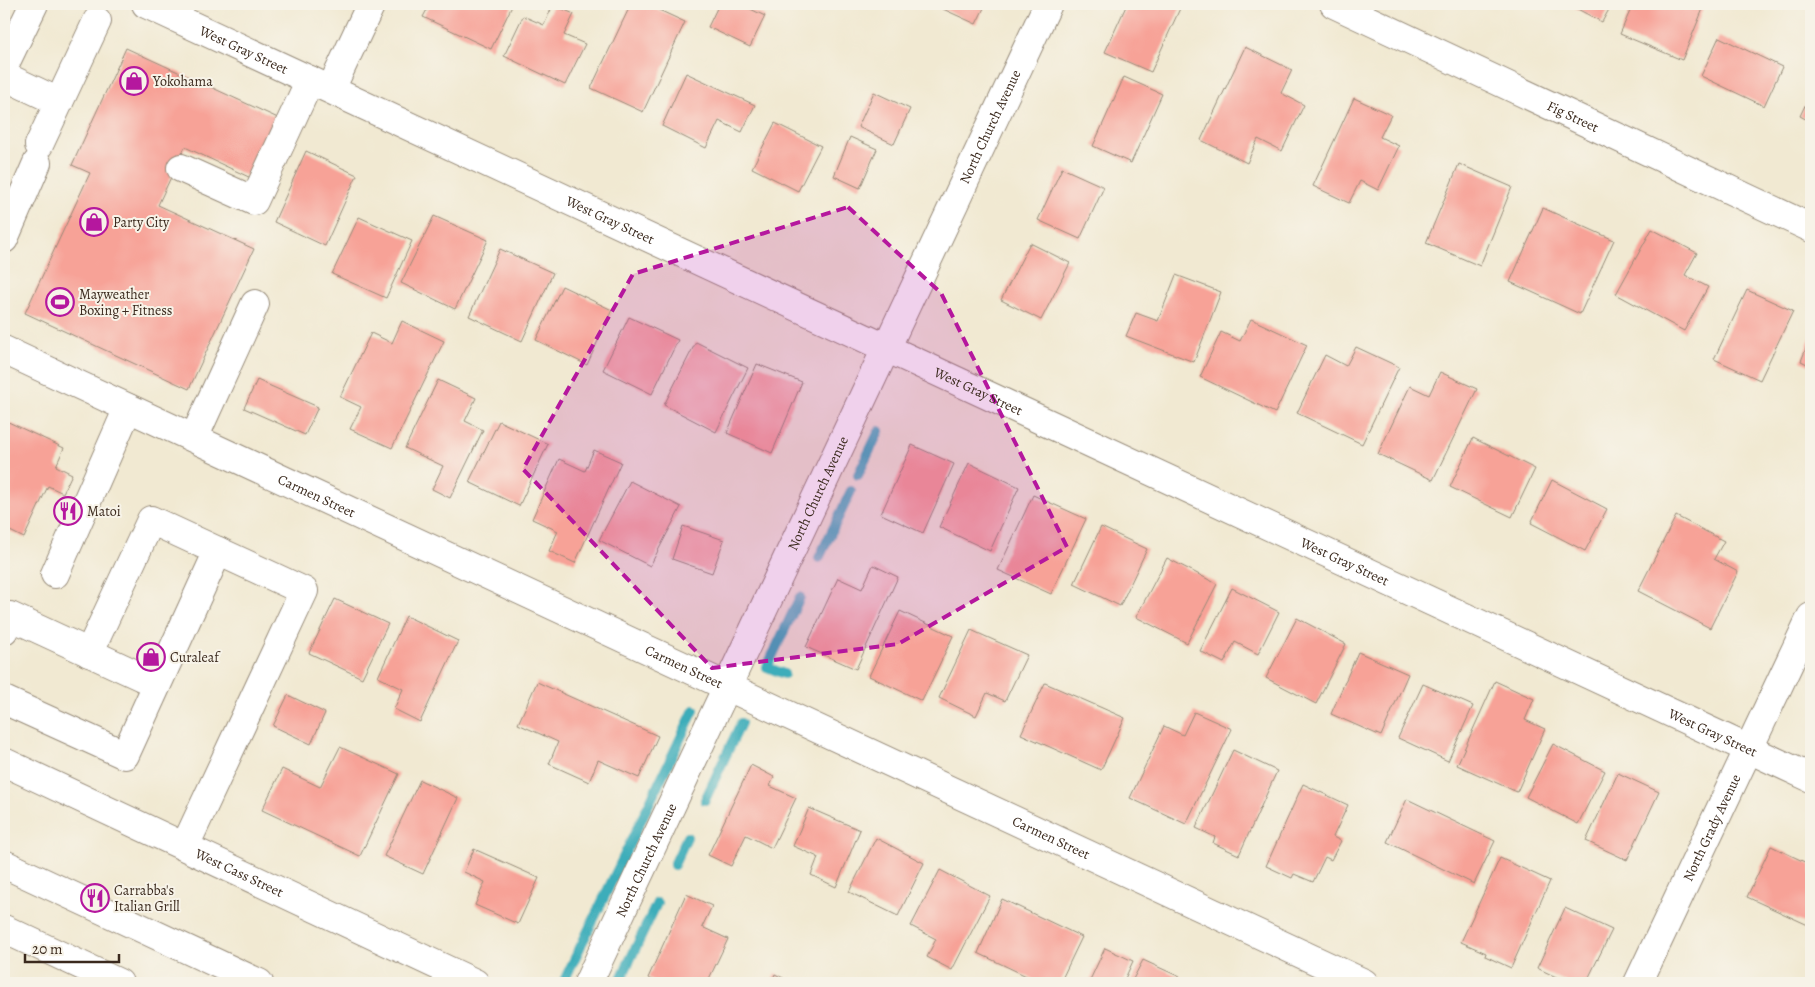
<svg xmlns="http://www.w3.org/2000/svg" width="1815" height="987" font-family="Alegreya,serif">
<rect width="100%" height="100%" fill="#f7f3e8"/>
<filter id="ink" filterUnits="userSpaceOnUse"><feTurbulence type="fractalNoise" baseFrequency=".02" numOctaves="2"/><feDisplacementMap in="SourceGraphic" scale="10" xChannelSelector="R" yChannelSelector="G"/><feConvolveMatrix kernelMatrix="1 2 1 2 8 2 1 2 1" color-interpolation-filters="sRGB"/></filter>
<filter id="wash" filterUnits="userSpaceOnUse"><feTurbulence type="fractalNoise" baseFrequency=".0096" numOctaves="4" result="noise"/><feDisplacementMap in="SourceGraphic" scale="20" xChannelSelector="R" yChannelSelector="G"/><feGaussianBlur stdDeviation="1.12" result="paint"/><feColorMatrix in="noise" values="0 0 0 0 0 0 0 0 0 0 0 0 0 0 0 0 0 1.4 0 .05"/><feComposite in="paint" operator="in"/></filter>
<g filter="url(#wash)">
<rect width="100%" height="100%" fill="#f1e9d2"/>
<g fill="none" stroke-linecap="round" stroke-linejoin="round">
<g stroke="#3eadba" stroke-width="10">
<path d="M858 475 879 431"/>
<path d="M819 558 851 491"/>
<path d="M784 674 767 667 800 597"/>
<path d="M705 800 741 723"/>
<path d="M674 865 687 837"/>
<path d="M563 983 694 710"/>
<path d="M619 983 657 903"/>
</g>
</g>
<g id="blocks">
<g fill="#f7a297">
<path d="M430 4H513L491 49 423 17Z"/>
<path d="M631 4H646L685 22 643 112 591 88Z"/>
<path d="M719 4H740L765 16 750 47 708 27Z"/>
<path d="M932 4H986L976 24Z"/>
<path d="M1127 4H1182L1151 72 1105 52Z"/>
<path d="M1568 4H1612L1602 22Z"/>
<path d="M1633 4H1705L1682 60 1620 34Z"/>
<path d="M553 5 574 14 564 35 585 44 565 85 504 56 523 16 544 25Z"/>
<path d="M1719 37 1782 67 1764 106 1701 76Z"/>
<path d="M1245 47 1292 70 1281 93 1304 105 1282 151 1258 139 1247 163 1201 140Z"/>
<path d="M126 48 280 119 253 179 185 147 158 205 254 249 189 389 25 313 90 173 72 165Z"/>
<path d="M686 73 755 105 742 132 719 121 706 148 662 126Z"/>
<path d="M1124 77 1162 94 1131 163 1093 146Z"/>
<path d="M874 92 910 109 894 144 858 127Z"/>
<path d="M1811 93V122L1800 116Z"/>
<path d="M1354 98 1391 115 1380 137 1399 146 1378 190 1360 181 1349 203 1313 186Z"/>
<path d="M775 123 821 146 798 191 752 168Z"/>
<path d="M850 137 877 149 860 188 834 176Z"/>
<path d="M306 151 357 175 325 246 274 222Z"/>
<path d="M1459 164 1512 187 1480 266 1426 243Z"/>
<path d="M1062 168 1104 187 1080 239 1038 220Z"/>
<path d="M1543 208 1614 240 1580 314 1510 282Z"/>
<path d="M434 216 488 240 455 309 401 283Z"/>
<path d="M359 217 412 241 386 298 332 274Z"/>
<path d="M1652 229 1697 253 1685 275 1708 287 1684 331 1616 294Z"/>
<path d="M1030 243 1070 263 1041 320 1001 300Z"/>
<path d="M500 249 553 273 522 341 469 316Z"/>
<path d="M1176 275 1221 292 1194 362 1126 336 1136 313 1158 321Z"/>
<path d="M562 286 612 310 587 365 536 340Z"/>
<path d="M1747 290 1793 311 1760 380 1714 359Z"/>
<path d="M629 317 678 340 652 394 603 370Z"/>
<path d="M1251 319 1307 345 1275 413 1200 377 1221 332 1240 341Z"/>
<path d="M402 321 444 341 392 448 350 429 361 407 340 397 371 333 392 343Z"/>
<path d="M1811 336V366L1801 361Z"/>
<path d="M696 342 748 368 716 432 664 405Z"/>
<path d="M1356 347 1399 367 1362 444 1297 413 1325 355 1346 366Z"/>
<path d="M757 364 802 382 772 453 727 433Z"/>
<path d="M1440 372 1477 389 1433 480 1378 454 1410 386 1429 395Z"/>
<path d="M257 380 318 407 305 435 244 408Z"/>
<path d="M438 380 476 398 465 421 483 430 450 498 432 489 443 466 405 448Z"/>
<path d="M4 420 64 448 56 466 72 474 63 493 48 486 24 538 4 528Z"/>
<path d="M499 421 548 444 519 506 469 482Z"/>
<path d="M1473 438 1535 469 1512 517 1450 487Z"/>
<path d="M912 445 954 464 923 533 881 514Z"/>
<path d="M594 450 621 462 575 563 549 551 558 531 532 519 559 459 585 471Z"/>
<path d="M969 463 1019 487 990 551 939 527Z"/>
<path d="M1552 480 1607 509 1585 551 1531 523Z"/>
<path d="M630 481 681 507 650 566 599 540Z"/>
<path d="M1033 495 1086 519 1051 594 998 570Z"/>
<path d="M1676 516 1724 541 1714 559 1738 572 1710 628 1638 591Z"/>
<path d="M683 526 724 540 712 573 672 559Z"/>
<path d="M1101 527 1147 549 1120 606 1074 584Z"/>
<path d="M1167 558 1217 584 1187 643 1136 617Z"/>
<path d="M873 565 898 577 856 669 806 647 838 578 862 589Z"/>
<path d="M1232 588 1279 612 1258 654 1235 642 1224 663 1200 651Z"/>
<path d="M335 599 388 624 362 678 309 653Z"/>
<path d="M900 611 953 636 922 701 869 676Z"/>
<path d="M406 616 458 641 420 722 394 709 403 689 378 677Z"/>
<path d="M1297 618 1346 644 1316 704 1266 678Z"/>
<path d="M971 630 1027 655 1005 701 987 693 976 716 939 698Z"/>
<path d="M1358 652 1408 674 1381 736 1331 714Z"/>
<path d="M1495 681 1534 699 1525 720 1545 729 1517 792 1457 765Z"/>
<path d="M537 682 658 736 639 778 598 760 589 782 549 764 558 742 518 724Z"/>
<path d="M1045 683 1125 718 1101 770 1021 734Z"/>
<path d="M1423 684 1473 706 1448 761 1398 738Z"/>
<path d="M288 695 325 713 311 744 273 726Z"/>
<path d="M1194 712 1232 729 1186 824 1130 798 1164 726 1183 735Z"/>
<path d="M1553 744 1605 771 1578 824 1526 797Z"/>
<path d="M340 747 399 774 360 856 262 810 282 769 320 787Z"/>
<path d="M1233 750 1277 771 1239 855 1213 843 1215 837 1196 828Z"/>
<path d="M751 765 774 777 770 786 796 798 772 848 746 835 731 866 708 855Z"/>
<path d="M1618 773 1659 792 1627 860 1586 841Z"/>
<path d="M420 780 458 798 423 874 384 856Z"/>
<path d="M1303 784 1348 805 1333 837 1341 841 1331 860 1325 857 1313 882 1294 874 1292 878 1266 866Z"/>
<path d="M1407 799 1495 841 1474 884 1387 842Z"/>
<path d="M809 808 860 830 836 887 811 875 818 857 793 846Z"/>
<path d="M876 838 924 863 898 916 849 892Z"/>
<path d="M1771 846 1811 865V918L1808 925 1747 897Z"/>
<path d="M474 849 539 878 518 924 475 905 485 882 464 872Z"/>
<path d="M1500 858 1550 881 1511 968 1485 956 1486 953 1461 942Z"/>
<path d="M940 870 990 896 952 970 927 957 936 939 911 926Z"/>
<path d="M686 894 712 906 702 927 728 939 707 983H659L648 978Z"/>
<path d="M1002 899 1082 937 1060 983H1041L978 953Z"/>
<path d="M1565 908 1612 930 1586 983H1569L1537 968Z"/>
<path d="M1105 948 1133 961 1123 983H1098L1090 980Z"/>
<path d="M1143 960 1193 983H1131Z"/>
<path d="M775 974 793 983H771Z"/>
</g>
</g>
</g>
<g filter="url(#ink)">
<use href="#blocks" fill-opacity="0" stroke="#968a78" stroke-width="1"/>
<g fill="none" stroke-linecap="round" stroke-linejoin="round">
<defs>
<g id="minor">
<path id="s1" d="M146 4 1811 778"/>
<path id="s2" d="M1334 4 1811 228"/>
<path d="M4 76 59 102"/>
<path d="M331 89 371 4"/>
<path d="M39 145 97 21"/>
<path d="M181 168 254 201 310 80"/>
<path d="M4 239 37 163"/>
<path id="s3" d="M4 350 1364 983"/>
<path d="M194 438 255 304"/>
<path d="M55 574 128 408"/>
<path d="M4 630 10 616 157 684"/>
<path d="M89 653 151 520 304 591 185 846"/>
<path d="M4 700 125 755 218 551"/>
<path id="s4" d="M4 762 475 983"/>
<path d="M4 864 259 983"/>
<path d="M4 929 119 983"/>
<path id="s5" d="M588 983C742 657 893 329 1048 4"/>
<path id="s6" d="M1638 983 1811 617"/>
</g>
<path id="major" d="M4 66 34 4"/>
</defs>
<use href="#minor" stroke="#968a78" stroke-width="30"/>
<use href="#major" stroke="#968a78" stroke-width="30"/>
<use href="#minor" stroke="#fff" stroke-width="28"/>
<use href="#major" stroke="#fff" stroke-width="28"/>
</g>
</g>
<path fill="#b5179e" fill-opacity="0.2" stroke="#b5179e" stroke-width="4" stroke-dasharray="10 6" stroke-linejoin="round" d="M848 207 941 293 1067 547 898 644 712 668 523 469 633 274Z"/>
<defs>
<symbol id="shop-ring" viewBox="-11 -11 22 22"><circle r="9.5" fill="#f7f3e8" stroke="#b5179e" stroke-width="1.5"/><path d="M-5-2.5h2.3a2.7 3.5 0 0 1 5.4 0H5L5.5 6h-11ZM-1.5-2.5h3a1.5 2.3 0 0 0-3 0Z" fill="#b5179e"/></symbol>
<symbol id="stadium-ring" viewBox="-11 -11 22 22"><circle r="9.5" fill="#f7f3e8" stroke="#b5179e" stroke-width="1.5"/><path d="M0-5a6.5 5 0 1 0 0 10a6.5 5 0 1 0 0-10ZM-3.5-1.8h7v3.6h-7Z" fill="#b5179e"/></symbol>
<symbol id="restaurant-ring" viewBox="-11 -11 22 22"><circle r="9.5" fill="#f7f3e8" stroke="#b5179e" stroke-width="1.5"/><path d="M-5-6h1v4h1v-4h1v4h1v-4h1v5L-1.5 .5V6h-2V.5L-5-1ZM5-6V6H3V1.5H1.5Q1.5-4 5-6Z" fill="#b5179e"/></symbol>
</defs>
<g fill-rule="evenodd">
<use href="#shop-ring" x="118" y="65" width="32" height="32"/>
<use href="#shop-ring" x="78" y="206" width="32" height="32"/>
<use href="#stadium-ring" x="44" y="286" width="32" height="32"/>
<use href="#restaurant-ring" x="52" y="495" width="32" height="32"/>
<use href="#shop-ring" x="135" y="641" width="32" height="32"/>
<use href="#restaurant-ring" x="79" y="882" width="32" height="32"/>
</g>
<g text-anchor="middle" stroke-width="4" stroke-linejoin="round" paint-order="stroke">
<g font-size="14" fill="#3b2a1e" stroke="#f7f3e8">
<text dy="5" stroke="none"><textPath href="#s1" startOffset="108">West Gray Street</textPath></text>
<text dy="5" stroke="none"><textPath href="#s2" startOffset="264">Fig Street</textPath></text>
<text dy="5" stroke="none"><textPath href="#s5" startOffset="946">North Church Avenue</textPath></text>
<text dy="5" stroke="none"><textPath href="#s1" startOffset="512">West Gray Street</textPath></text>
<text dy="5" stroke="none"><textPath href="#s1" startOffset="918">West Gray Street</textPath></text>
<text dy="5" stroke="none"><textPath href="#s5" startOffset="541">North Church Avenue</textPath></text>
<text dy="5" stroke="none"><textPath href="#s3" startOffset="345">Carmen Street</textPath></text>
<text dy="5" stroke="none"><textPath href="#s1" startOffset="1322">West Gray Street</textPath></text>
<text dy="5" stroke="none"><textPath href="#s3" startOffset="750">Carmen Street</textPath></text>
<text dy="5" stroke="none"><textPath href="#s1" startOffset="1728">West Gray Street</textPath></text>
<text dy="5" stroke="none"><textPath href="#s6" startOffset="172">North Grady Avenue</textPath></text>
<text dy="5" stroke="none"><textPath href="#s3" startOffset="1155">Carmen Street</textPath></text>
<text dy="5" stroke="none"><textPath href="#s5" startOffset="136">North Church Avenue</textPath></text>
<text dy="5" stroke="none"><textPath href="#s4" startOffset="260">West Cass Street</textPath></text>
</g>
<g font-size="14" fill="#3b2a1e" stroke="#f7f3e8" text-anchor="start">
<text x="153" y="86">Yokohama</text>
<text x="113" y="227">Party City</text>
<text x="79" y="299">Mayweather<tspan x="79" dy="16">Boxing + Fitness</tspan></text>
<text x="87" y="516">Matoi</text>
<text x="170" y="662">Curaleaf</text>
<text x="114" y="895">Carrabba's<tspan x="114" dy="16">Italian Grill</tspan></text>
</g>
</g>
<rect width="1815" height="987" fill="none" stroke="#f7f3e8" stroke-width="20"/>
<path d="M25 954v8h94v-8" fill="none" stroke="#3b2a1e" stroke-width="2.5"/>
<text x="32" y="954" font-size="15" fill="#3b2a1e" stroke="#f7f3e8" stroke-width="4" paint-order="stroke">20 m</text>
</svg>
